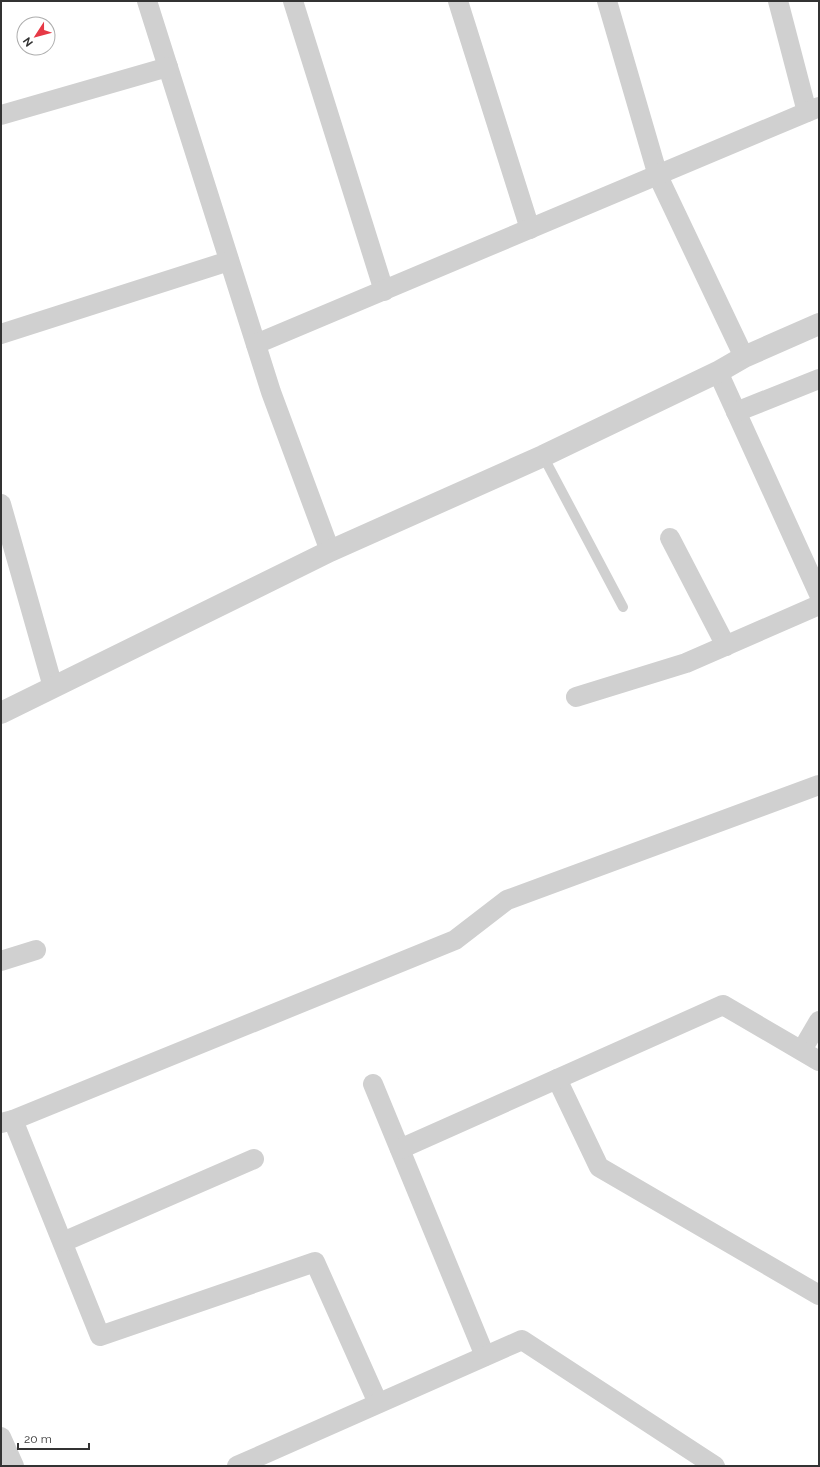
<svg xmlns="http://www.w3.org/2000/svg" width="820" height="1467" font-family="Raleway,sans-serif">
<rect width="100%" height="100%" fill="#fff"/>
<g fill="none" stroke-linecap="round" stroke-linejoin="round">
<path stroke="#d0d0d0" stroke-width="10" d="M543 456 623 607"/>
<g stroke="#d0d0d0" stroke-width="20">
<path d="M147 1 271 392 330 551"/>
<path d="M293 1 384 291"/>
<path d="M458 1 530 229"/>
<path d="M607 1 658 176 744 357"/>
<path d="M778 1 807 112"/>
<path d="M1 115 168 67"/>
<path d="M1 334 229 261"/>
<path d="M256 344 819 107"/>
<path d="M718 372 819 594"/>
<path d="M736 412 819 379"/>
<path d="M1 504 53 687"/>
<path d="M670 538 726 646"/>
<path d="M576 697 686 663 819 605"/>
<path d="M1 961 36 950"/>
<path d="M802 1050 819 1021"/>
<path d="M557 1079 599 1167 819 1295"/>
<path d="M373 1084 485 1356"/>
<path d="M13 1120 100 1336 315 1262 378 1403"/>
<path d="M1 1123 13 1120 455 940 507 900 819 785"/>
<path d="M400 1149 723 1005 819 1061"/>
<path d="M63 1242 254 1159"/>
<path d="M1 1437 14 1466"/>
<path d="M237 1466 522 1340 715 1466"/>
</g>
<path stroke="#d0d0d0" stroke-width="22" d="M1 713 330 551 543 456 718 372 744 357 819 324"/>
</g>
<rect width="820" height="1467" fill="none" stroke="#333333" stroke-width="4"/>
<g transform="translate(36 36) rotate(234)"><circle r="19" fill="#ffffff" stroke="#adadad"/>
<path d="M0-3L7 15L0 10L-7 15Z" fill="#e63946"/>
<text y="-6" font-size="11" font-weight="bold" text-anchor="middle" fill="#333333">N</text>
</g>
<path d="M18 1443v6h71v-6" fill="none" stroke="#333333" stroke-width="2"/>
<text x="24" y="1443" font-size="12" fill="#333333" stroke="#ffffff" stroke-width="3" paint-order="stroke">20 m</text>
</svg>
